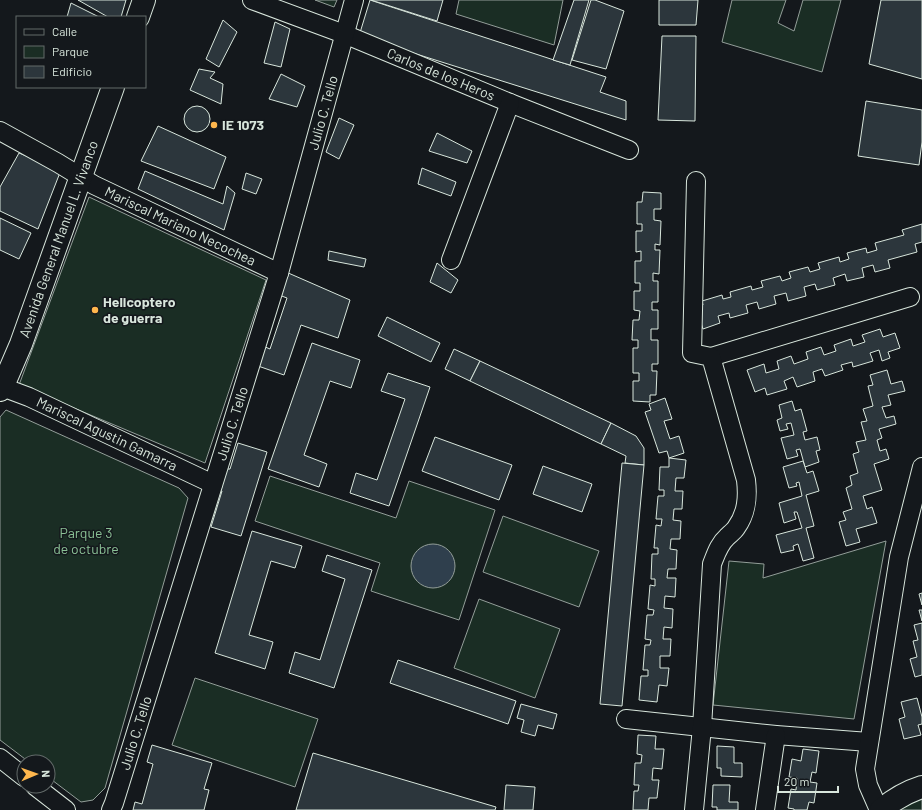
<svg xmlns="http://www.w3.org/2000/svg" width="922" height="810" font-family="Barlow,sans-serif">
<rect width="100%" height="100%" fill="#14181c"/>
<g fill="#1a2d24" stroke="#939e99">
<path d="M315 0H337L334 7Z"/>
<path d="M459 0H563L554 45 456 14Z"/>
<path d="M732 0H786L778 23 794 31 803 0H841L822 72 722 42Z"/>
<path d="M89 197 266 280 205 463 19 385Z"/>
<path d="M6 410 179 488 188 498 105 788 93 800 81 802 48 777V762H29L0 740V417Z"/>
<path d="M270 476 396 518 409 481 495 510 459 620 371 591 380 563 255 521Z"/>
<path d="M503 516 599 551 579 607 483 572Z"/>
<path d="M886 541 854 719 713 705 729 561 764 564 763 578Z"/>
<path d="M479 599 560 629 535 698 454 668Z"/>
<path d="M195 678 318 719 295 787 172 745Z"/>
<path d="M922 798V810H898Z"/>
</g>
<circle fill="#2f3f4d" stroke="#939e99" cx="433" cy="566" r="22"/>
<g fill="#2c363c" stroke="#d8e6dc">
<path d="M78 0H126L121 17H108Z"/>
<path d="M370 0 606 77 600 92 626 101V120L359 36Z"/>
<path d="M371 0H443L437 21Z"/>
<path d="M574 0H589L570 65 553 60Z"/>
<path d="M591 0H595L624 11 606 69 572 60Z"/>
<path d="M659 0H698L696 25H659Z"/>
<path d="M881 0H922V79L869 64Z"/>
<path d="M71 3 99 17H67Z"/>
<path d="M223 20 237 32 219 67 206 59Z"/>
<path d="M275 22 290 29 281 67 264 63Z"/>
<path d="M662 36H696L695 121 658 120Z"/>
<path d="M199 69 215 72 210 78 223 84 221 104 190 90Z"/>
<path d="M281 74 305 86 297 107 269 99Z"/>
<path d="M866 101 922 110V142L919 165 858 156Z"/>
<circle cx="197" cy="119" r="13"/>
<path d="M339 118 354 125 339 159 326 152Z"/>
<path d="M158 126 226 157 214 189 141 161Z"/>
<path d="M437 133 472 151 467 163 429 151Z"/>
<path d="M19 153 61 170 38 229 0 211V187Z"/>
<path d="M422 168 456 182 451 196 418 184Z"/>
<path d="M145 171 223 204 227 186 235 193 224 230 138 189Z"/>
<path d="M246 173 262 179 256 194 242 189Z"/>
<path d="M643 192 661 193V209H654V220L661 221 660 245 655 244V250H660L659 274 653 273V281H658V302H652V310H658V329H651V340H658V364H652V371H657L656 395H650V402L633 401V381H639V373H633V348H638V340H632L633 320H639L640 311 634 310V291H640V283H635V261H641V251L636 252V231H642V224H637V202H642Z"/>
<path d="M0 218 31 233 19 259 0 250Z"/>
<path d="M922 224V242L915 244 917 252 888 260 890 268 875 272 873 265 862 268 864 277 847 281 845 274 833 278 835 285 817 290 815 284 804 287 806 296 788 301 786 293 774 296 776 304 759 309 757 302 746 305 748 313 730 318 729 313 718 316 720 323 703 329 696 307 703 305 702 301 722 295 723 299 731 297 730 292 751 286 752 290 763 287 761 281 780 276 782 281 791 278 789 272 808 267 810 272 820 269 818 263 839 257 840 262 849 259 847 253 866 248 867 253 877 250 875 243 904 235 902 230Z"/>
<path d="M329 251 366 259 364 267 328 260Z"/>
<path d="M437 263 458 280 451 293 430 282Z"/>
<path d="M286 272 350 300 338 338 301 325 284 375 258 366 263 346 270 349 287 298 279 295Z"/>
<path d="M387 317 440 343 431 362 378 336Z"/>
<path d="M880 329 883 337 895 333 900 348 888 352 890 358 882 361 879 350 870 353 873 361 853 367 852 362 841 365 843 370 825 376 822 369 813 372 815 381 797 387 793 377 784 381 787 389 767 395 765 388 755 392 747 370 764 364 766 373 779 369 777 361 791 356 794 364 808 359 806 352 821 347 824 355 836 351 834 345 851 339 853 346 865 342 862 335Z"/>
<path d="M312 343 360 360 351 388 330 381 304 455 327 464 319 487 268 469Z"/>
<path d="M454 349 480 361 470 381 445 369Z"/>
<path d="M480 361 611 423 601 444 470 381Z"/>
<path d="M887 370 891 384 902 381 905 391 888 395 891 405 882 407 886 418 894 416 896 424 879 429 882 438 877 440 880 451 886 449 889 459 874 464 882 490 863 496 867 509 872 507 877 523 856 529 860 542 846 546 839 522 846 520 843 512 852 509 846 488 852 485 850 476 858 473 853 454 859 452 856 442 866 440 861 422 867 421 863 409 873 406 868 386 873 385 870 375Z"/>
<path d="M388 373 430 387 389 506 350 493 356 473 377 480 405 399 381 391Z"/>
<path d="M665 398 672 419 664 421 670 439 679 436 684 453 669 458 667 451 659 453 645 412 651 410 649 404Z"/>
<path d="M792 401 795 411 801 409 807 431 803 432 805 440 817 437 820 450 816 451 819 462 805 467 800 449 796 450 798 456 787 459 781 438 794 435 791 423 786 424 788 429 780 431 777 420 782 418 779 405Z"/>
<path d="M611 423 636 436 644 448V465L625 463 626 456 601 444Z"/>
<path d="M435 437 512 465 499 500 422 471Z"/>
<path d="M238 443 267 452 241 536 211 527 222 491H220L227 469H230Z"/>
<path d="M669 458 686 460 684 478H676L675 491H683L682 509H674L673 520 681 521 680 539H671L670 549 677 550 676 569H668L667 578H676L675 597 665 596 664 608 673 609 672 628 664 627 663 639H671L670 656H660V668H669L667 686 659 685 657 702 639 700 641 676H648V670H643L645 645H650L651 640 645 639 647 615H653L654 610 648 609 650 585 655 586V579H651L652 554H658V548H654L656 525 661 526 662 519H656L658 496H664V490H659L660 467H669Z"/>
<path d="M803 461 807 473 813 471 819 491 806 495 814 526 806 528 814 558 803 561 798 544 793 546 794 550 781 553 776 535 802 528 797 512H794L796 519 784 523 779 503 802 496 799 482 796 483 797 486 789 488 783 467Z"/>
<path d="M622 463 644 465 622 706 600 704Z"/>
<path d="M543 466 592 484 582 512 533 494Z"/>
<path d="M252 531 302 546 295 568 271 561 249 635 273 642 265 669 215 653Z"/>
<path d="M327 555 372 570 334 688 289 673 295 652 320 660 345 579 322 571Z"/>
<path d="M922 593V605L919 594Z"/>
<path d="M919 610H922V621Z"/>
<path d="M922 623V675L915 677 910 659 917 657 913 641 918 640 914 625Z"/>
<path d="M398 660 516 701 508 724 390 683Z"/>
<path d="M917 698 922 717V724L918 725 921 735 904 739 899 719 905 717 901 702Z"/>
<path d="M521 704 557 714 553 729 538 725 535 736 521 732 524 720 517 718Z"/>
<path d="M638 735 656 736 655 749H664L662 769 653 768 652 780H659L657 798H649L648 810H633L634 791H638L639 785H634L635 763H641L642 755 637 754Z"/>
<path d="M152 745 212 763 204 789 209 790 204 810H133L135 802 142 804 153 764 147 762Z"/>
<path d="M717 746 734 747V763H742V777L721 776V768H717Z"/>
<path d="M803 749 819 751 816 773 812 772 810 782 817 783 814 803 809 802 807 810H794V809L788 808 791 789 796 790 797 778 789 777 792 759 801 761Z"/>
<path d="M313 753 496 807 495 810H296Z"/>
<path d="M506 785 535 787 533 810H504Z"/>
<path d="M713 785H730L729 802H738V810H717V807H712Z"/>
</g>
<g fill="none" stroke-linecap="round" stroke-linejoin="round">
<defs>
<g id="minor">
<path id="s1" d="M252 0 344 34 510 103 629 150"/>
<path id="s2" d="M0 131 58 163 94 185 279 273"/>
<path d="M451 260 510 103"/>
<path d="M711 357 910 297"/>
<path id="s3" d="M2 387 29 397 213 484"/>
<path d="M626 719 776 735 869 742"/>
<path d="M0 758 24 777"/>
<path d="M35 786 66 810"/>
<path id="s4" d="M111 810 114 803 279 273 354 0"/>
<path d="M694 810 702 727 712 564C716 554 719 544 727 537 730 534 734 531 736 528 747 513 748 497 746 480L711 357 692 353 696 181"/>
<path d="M765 810 776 735"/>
<path d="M879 810 868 785 865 769 899 557 922 467"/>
</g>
<g id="tertiary">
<path d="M138 17 144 0"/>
<path id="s5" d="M0 390 6 379 21 344 113 87"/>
<path d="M881 810C893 800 906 792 922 787"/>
</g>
</defs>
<use href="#minor" stroke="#d8e6dc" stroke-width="20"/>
<use href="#tertiary" stroke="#d8e6dc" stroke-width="24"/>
<use href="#minor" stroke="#14181c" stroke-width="18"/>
<use href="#tertiary" stroke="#14181c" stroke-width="22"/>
</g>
<g fill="#ffb74d" stroke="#14181c" stroke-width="1.5">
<circle cx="214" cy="125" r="4"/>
<circle cx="95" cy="310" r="4"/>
</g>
<g text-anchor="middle" stroke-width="3" stroke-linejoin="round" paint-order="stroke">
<g font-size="14" fill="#d8e6dc" stroke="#14181c">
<text dy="5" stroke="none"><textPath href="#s1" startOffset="203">Carlos de los Heros</textPath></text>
<text dy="5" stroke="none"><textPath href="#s4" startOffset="729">Julio C. Tello</textPath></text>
<text dy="5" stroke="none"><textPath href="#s2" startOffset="204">Mariscal Mariano Necochea</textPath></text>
<text dy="5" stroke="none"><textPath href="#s5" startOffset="162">Avenida General Manuel L. Vivanco</textPath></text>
<text dy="5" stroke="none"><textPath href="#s4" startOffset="405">Julio C. Tello</textPath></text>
<text dy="5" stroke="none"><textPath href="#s3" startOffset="115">Mariscal Agustin Gamarra</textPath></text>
<text dy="5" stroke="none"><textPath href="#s4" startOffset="81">Julio C. Tello</textPath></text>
</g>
<g font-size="14" font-weight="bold" fill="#d8e6dc" stroke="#14181c" text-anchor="start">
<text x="222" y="130">IE 1073</text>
<text x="103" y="307">Helicoptero<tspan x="103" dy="16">de guerra</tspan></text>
</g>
<g font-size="14" fill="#8ac095" stroke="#14181c">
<text x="86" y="538">Parque 3<tspan x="86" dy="16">de octubre</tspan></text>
</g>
</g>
<rect x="16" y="16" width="130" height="72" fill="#14181c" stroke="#626a69"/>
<rect x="24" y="29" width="20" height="6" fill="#14181c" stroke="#626a69"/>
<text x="52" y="36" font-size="12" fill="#d8e6dc">Calle</text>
<rect x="24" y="46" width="20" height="12" fill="#1a2d24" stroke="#626a69"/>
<text x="52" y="56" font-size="12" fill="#d8e6dc">Parque</text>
<rect x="24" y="66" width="20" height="12" fill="#2c363c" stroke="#626a69"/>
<text x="52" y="76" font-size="12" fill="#d8e6dc">Edificio</text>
<g transform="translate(36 774) rotate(88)"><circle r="19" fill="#14181c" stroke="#626a69"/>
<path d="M0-3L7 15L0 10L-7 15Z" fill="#ffb74d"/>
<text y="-6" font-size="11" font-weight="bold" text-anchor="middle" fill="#d8e6dc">N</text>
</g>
<path d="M778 786v6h60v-6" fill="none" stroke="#d8e6dc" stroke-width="2"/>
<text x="784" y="786" font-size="12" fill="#d8e6dc" stroke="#14181c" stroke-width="3" paint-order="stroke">20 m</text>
</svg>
